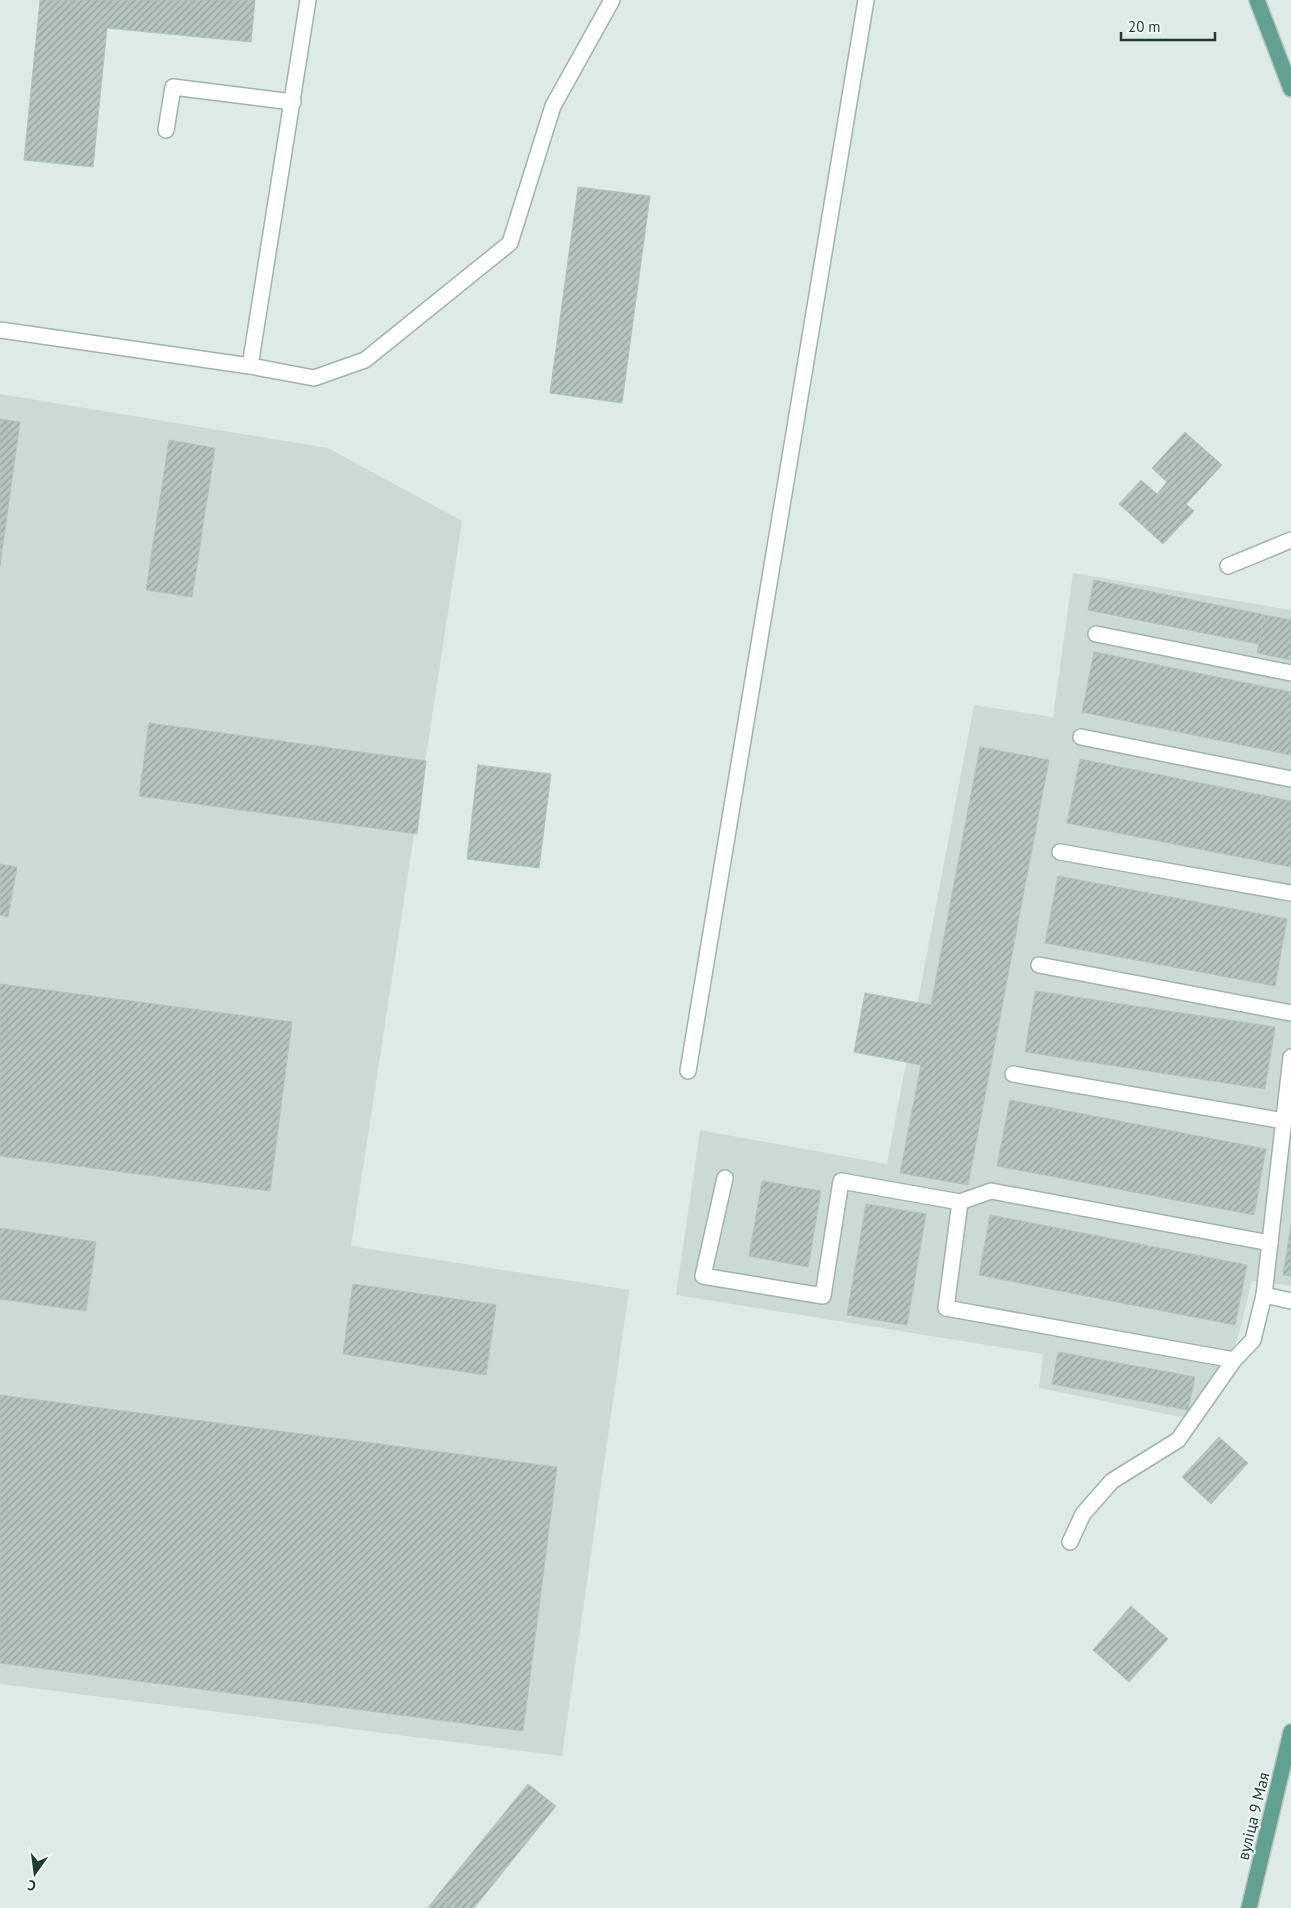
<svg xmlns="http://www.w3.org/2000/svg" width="1291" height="1908" font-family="'PT Sans',sans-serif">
<defs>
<pattern id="building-hatch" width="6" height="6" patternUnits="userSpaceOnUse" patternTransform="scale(1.25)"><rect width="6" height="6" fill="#b4c5be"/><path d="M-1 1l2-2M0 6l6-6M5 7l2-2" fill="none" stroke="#92a19b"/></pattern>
</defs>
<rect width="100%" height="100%" fill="#deeae5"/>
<g fill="#ccdad4">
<path d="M0 394 328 448 462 521 351 1246 629 1290 562 1756 0 1684Z"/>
<path d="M1073 573 1291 610V1286L1252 1281 1237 1341 1186 1418 1039 1388 1043 1354 676 1295 700 1130 887 1164 974 705 1053 717Z"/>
</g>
<g fill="url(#building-hatch)" stroke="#b1c3bc">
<path d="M40 0H255L251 42 107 28 93 167 24 160Z"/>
<path d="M578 187 650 196 622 403 550 393Z"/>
<path d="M0 419 20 422 0 566Z"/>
<path d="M1185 432 1222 465 1186 504 1194 511 1163 544 1119 504 1141 480 1157 494 1167 482 1152 468Z"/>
<path d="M169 440 215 448 192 597 146 590Z"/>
<path d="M1094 580 1265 615 1259 644 1088 610Z"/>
<path d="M1265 615 1291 620V660L1257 653Z"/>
<path d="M1094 652 1291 692V755L1082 712Z"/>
<path d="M149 723 426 761 417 834 139 796Z"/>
<path d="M980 747 1049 760 968 1185 900 1173 921 1065 854 1052 865 993 931 1005Z"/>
<path d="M1080 759 1291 801V867L1067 823Z"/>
<path d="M478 765 551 774 539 868 467 859Z"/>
<path d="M0 864 17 867 8 917 0 915Z"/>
<path d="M1058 876 1287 919 1275 986 1045 943Z"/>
<path d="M0 984 292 1022 270 1191 0 1156Z"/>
<path d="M1035 991 1275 1027 1265 1089 1025 1052Z"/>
<path d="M1010 1100 1266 1149 1254 1215 997 1166Z"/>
<path d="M762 1181 821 1191 808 1267 749 1256Z"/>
<path d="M866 1204 926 1214 907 1325 847 1315Z"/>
<path d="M990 1215 1247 1265 1235 1325 979 1275Z"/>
<path d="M1291 1225V1276L1283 1275Z"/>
<path d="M0 1228 96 1242 86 1311 0 1299Z"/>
<path d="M353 1284 496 1305 486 1375 343 1354Z"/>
<path d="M1058 1352 1195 1377 1188 1410 1052 1384Z"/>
<path d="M0 1395 557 1467 523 1731 0 1663Z"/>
<path d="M1219 1437 1248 1463 1211 1504 1182 1477Z"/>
<path d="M1131 1606 1168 1639 1129 1682 1093 1650Z"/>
<path d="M528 1784 556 1806 474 1908H453L437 1896Z"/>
<path d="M437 1896 453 1908H428Z"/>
</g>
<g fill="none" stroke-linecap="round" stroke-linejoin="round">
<defs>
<g id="lane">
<path d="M166 130 173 87 293 102"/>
<path d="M0 330 250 366 308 0"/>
<path d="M250 366 314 378 365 360 510 243 553 106 612 0"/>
<path d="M1228 566 1291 540"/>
<path d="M1096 634 1291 673"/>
<path d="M1081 737 1291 779"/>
<path d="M1060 852 1291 893"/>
<path d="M1039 965 1291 1013"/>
<path d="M1291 1057 1264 1295 1291 1301"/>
<path d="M688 1071 866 0"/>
<path d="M1013 1074 1284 1121"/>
<path d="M725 1178 703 1276 823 1296 841 1181 960 1202 946 1308 1234 1360 1253 1340 1264 1295"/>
<path d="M960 1202 991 1191 1270 1243"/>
<path d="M1070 1542 1083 1514 1112 1481 1178 1440 1234 1360"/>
</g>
<g id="primary">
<path d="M1257 0 1291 89"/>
<path d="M1249 1908 1291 1732"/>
</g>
</defs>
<use href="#lane" stroke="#a1b2ac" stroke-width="18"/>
<use href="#primary" stroke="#bcc4c2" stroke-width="18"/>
<use href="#lane" stroke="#fff" stroke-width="15"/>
<use href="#primary" stroke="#62a091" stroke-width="15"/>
</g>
<g text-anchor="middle" stroke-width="4" stroke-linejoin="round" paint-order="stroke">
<g font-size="16" fill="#1f3a33" stroke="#eef7f3">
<text transform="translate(1253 1816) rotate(-76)" y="6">вуліца 9 Мая</text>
</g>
</g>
<g transform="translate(35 1873) rotate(194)" stroke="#eef7f3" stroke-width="4" paint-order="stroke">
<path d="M0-4L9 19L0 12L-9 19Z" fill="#1f3a33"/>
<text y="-8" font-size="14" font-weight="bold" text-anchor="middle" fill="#1f3a33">С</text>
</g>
<path d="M1121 32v8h94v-8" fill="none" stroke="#1f3a33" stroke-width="2.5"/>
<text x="1128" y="32" font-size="15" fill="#1f3a33" stroke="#eef7f3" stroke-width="4" paint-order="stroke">20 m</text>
</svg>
